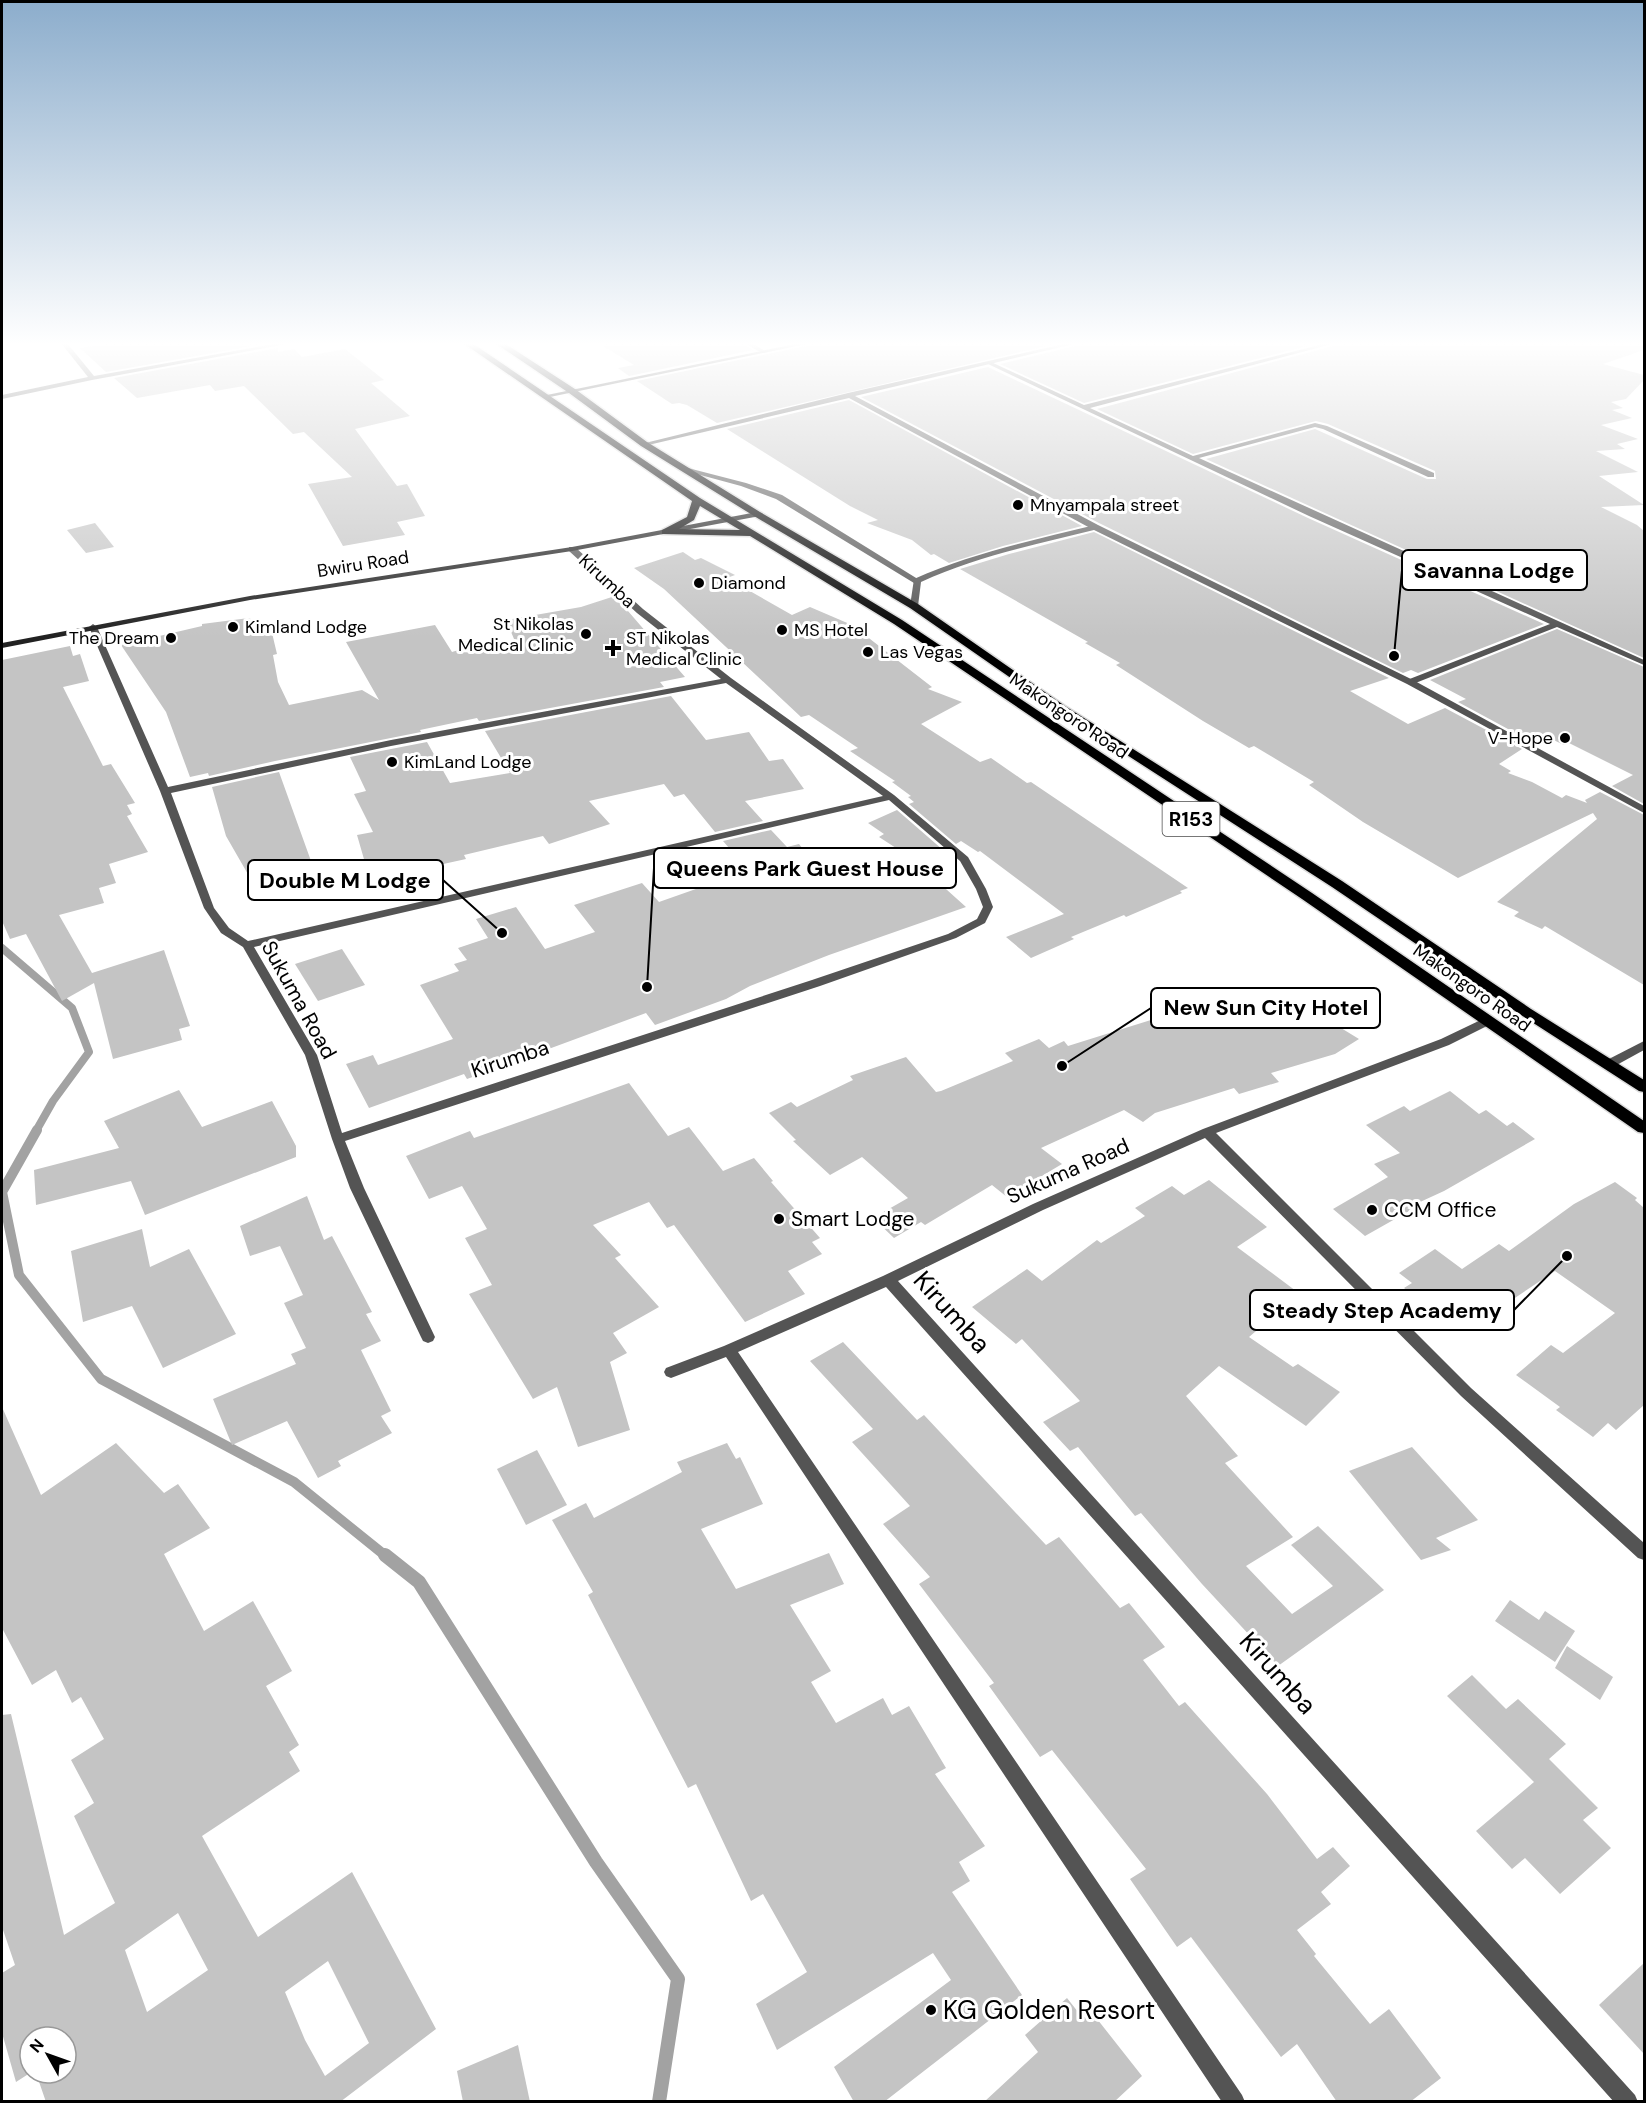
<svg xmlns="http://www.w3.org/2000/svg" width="1646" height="2103" font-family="'DM Sans',sans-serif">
<rect width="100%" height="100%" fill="#fff"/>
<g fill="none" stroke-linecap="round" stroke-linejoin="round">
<path stroke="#a2a2a2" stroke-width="8" d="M2 948 72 1008 89 1052 53 1101 36 1131"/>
<path stroke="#a2a2a2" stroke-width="10" d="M37 1130 2 1192 19 1275 101 1379 294 1482 387 1557"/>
<path stroke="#a2a2a2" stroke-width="14" d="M385 1555 419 1582 596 1862 678 1979 659 2102"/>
</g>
<g fill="#c4c4c4" fill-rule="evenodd">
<path d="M109 343H268L106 372 80 348Z"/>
<path d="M598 343H742L753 350 629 376 618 368 634 365Z"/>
<path d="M813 343H1059L717 423 687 405 679 403 672 404 637 381 811 345Z"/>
<path d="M1080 343H1319L1084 403 1000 364 1079 345Z"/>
<path d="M1338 343H1644V350L1603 364 1644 375V380L1626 399 1611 402 1623 408 1612 410 1632 418 1601 425 1638 439 1617 444 1625 449 1596 451 1638 472 1599 476 1644 505 1601 507 1637 525 1644 531V658L1206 459 1315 429 1427 479H1436L1435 471 1328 424 1316 421 1193 454 1097 409 1337 345Z"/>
<path d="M278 348V352L294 349 302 357 345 349 384 380 371 383 410 416 355 429 397 486 407 484 425 516 397 522 405 535 343 546 308 484 352 477 304 432 293 434 244 386 215 391 210 385 137 398 114 378Z"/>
<path d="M988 367 1308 518 1544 624 1418 673 1411 670 1403 673 1099 523 861 397Z"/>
<path d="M849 400 1082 526 1003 546 949 563 934 554 931 555 912 540 867 523 878 520 850 506 727 429Z"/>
<path d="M95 523 114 547 86 553 67 530Z"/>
<path d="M1094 532 1389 678 1350 691 1408 724 1445 708 1522 749 1499 764 1511 771 1508 773 1532 782 1562 798 1566 795 1587 803 1585 800 1600 792 1644 815V985L1545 926 1542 929 1514 916 1519 912 1497 902 1597 819 1593 813 1458 878 1363 822 1309 785 1314 782 1254 746 1249 748 1203 721 1116 665 1120 663 1085 643 1088 642 960 569 1009 554Z"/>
<path d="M683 552 695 560 701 558 735 575 727 578 792 615 810 607 852 625 932 687 928 689 962 702 921 724 980 762 991 758 1027 783 1031 782 1188 888 1180 891 1182 893 1126 917 1124 915 1071 937 1074 939 1031 958 1006 937 1064 914 980 851 978 852 961 841 956 844 909 804 914 802 908 797 911 796 892 782 895 781 850 751 858 748 809 715 801 717 664 589 634 568Z"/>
<path d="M615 596 685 677 660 682 664 687 479 721 477 718 420 730 421 732 275 761 209 776 208 773 190 777 166 712 121 645 202 626V624L249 618 272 633 277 654 273 655 278 682 289 705 362 690 379 700 346 642 435 625 452 652 465 648 470 654 517 646 506 620 581 607Z"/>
<path d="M1557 629 1644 667V804L1612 786 1633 775 1569 743 1564 745 1543 735 1532 742 1458 702 1466 699 1430 680Z"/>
<path d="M70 646 73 656 80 654 89 681 63 687 103 766 111 764 135 803 127 805 132 814 127 816 148 852 109 864 116 883 99 888 104 903 59 915 92 973 164 950 190 1026 179 1029 182 1040 113 1059 94 983 62 1001 26 934 10 939 2 921V660Z"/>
<path d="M671 696 706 740 749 732 769 761 783 759 804 789 745 801 763 821 715 832 684 794 674 797 664 784 589 801 610 824 549 844 543 836 464 855 466 859 416 870 413 863 368 873 357 835 373 832 354 794 366 791 350 757 427 742 450 783 510 773 485 731Z"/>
<path d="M279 772 311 861 298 864 301 869 253 883 226 836 212 787Z"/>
<path d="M897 810 943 850 917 863 966 907 829 955 750 986 726 999 655 1025 646 1013 467 1079 464 1074 369 1108 346 1064 373 1055 378 1065 453 1039 420 985 459 971 454 964 467 960 458 948 488 938 476 919 516 907 545 949 595 932 574 905 642 883 659 902 710 884 698 872 725 862 722 859 735 855 723 841 771 830 787 847 799 844 822 873 896 848 879 837 884 834 868 823Z"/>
<path d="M342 949 365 985 318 1001 295 964Z"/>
<path d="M1174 988 1224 1015 1227 1013 1231 1016 1249 1006 1273 1021 1326 995 1360 1018 1341 1028 1359 1039 1335 1054 1271 1073 1279 1082 1239 1094 1234 1088 1155 1113 1143 1122 1124 1110 1041 1148 1062 1164 1007 1197 992 1185 925 1225 921 1222 894 1238 873 1218 908 1198 862 1157 830 1175 793 1141 796 1140 769 1113 791 1102 797 1107 853 1080 850 1076 906 1057 936 1092 941 1091 1013 1061 1005 1053 1039 1039 1049 1048 1064 1041 1068 1046 1170 1014 1152 1004Z"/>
<path d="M629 1083 668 1136 689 1127 723 1171 754 1158 773 1181 771 1182 820 1238 812 1242 822 1254 788 1271 805 1294 745 1322 674 1225 667 1228 649 1202 593 1225 621 1255 615 1258 659 1307 613 1333 627 1353 610 1362 630 1430 578 1447 557 1387 533 1399 469 1294 492 1285 465 1238 487 1229 462 1186 429 1199 406 1156 470 1131 474 1138Z"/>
<path d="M179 1090 202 1127 272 1101 296 1146V1157L145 1215 131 1181 36 1205 34 1170 119 1148 104 1121Z"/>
<path d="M1450 1091 1479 1114 1486 1110 1507 1126 1513 1122 1535 1139 1444 1191 1407 1208 1411 1210 1365 1236 1333 1209 1388 1177 1374 1164 1400 1153 1366 1125 1404 1106 1410 1111Z"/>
<path d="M1209 1180 1267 1227 1237 1247 1300 1294 1249 1337 1293 1367 1298 1364 1340 1392 1306 1426 1219 1366 1186 1396 1238 1456 1225 1463 1293 1537 1246 1566 1292 1614 1333 1586 1291 1545 1318 1526 1384 1590 1278 1666 1202 1584 1141 1513 1135 1516 1078 1447 1070 1451 1043 1422 1080 1401 1022 1339 1016 1344 972 1307 1027 1269 1042 1281 1097 1240 1101 1243 1145 1216 1135 1208 1172 1186 1184 1195Z"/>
<path d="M1615 1182 1637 1198 1635 1200 1644 1208V1405L1616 1430 1608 1423 1593 1437 1556 1410 1560 1407 1516 1375 1551 1345 1563 1353 1615 1313 1555 1271 1503 1306 1506 1309 1485 1324 1471 1313 1460 1321 1439 1304 1431 1309 1404 1288 1412 1283 1399 1273 1435 1249 1462 1269 1499 1244 1509 1251 1574 1204Z"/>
<path d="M307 1196 324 1240 332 1236 372 1312 366 1314 381 1341 361 1350 391 1411 381 1416 392 1433 338 1461 341 1466 318 1478 287 1421 232 1445 213 1399 296 1364 291 1354 306 1348 284 1303 303 1295 280 1246 250 1256 240 1226Z"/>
<path d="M142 1229 150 1267 189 1249 236 1334 163 1368 132 1306 83 1322 71 1251Z"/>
<path d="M843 1342 917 1420 924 1415 1046 1545 1059 1537 1120 1608 1129 1603 1165 1647 1143 1660 1179 1706 1185 1702 1267 1794 1317 1859 1333 1847 1350 1866 1321 1892 1331 1904 1297 1930 1316 1954 1314 1956 1370 2024 1389 2009 1441 2078 1410 2102H1337L1297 2044 1281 2057 1191 1937 1177 1947 1130 1879 1146 1869 1052 1750 1040 1757 989 1686 994 1683 919 1584 930 1577 883 1524 910 1506 852 1442 873 1429 810 1361Z"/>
<path d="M2 1407 41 1495 116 1443 164 1493 178 1484 210 1528 164 1554 204 1631 253 1601 292 1671 266 1686 299 1745 289 1752 300 1771 202 1836 258 1937 352 1872 436 2029 340 2102H46L36 2073H66V2037H30V2073L16 2082 2 2033V1973L15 1965 2 1927V1715L11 1714 64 1935 115 1903 74 1816 94 1803 71 1760 104 1739 81 1697 72 1703 56 1670 32 1685 2 1628ZM178 1913 208 1970 147 2012 125 1950ZM328 1961 369 2043 325 2076 305 2040 285 1992Z"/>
<path d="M727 1443 736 1459 740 1457 763 1504 701 1529 736 1589 829 1553 844 1584 790 1605 831 1671 811 1682 836 1723 883 1698 892 1715 909 1706 946 1768 935 1774 985 1846 959 1862 970 1881 952 1892 1022 1995 884 2102H854L834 2067 951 1980 933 1953 777 2050 756 2004 807 1972 763 1894 751 1901 696 1784 688 1788 588 1595 593 1592 552 1520 586 1503 594 1518 682 1472 677 1462Z"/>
<path d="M1412 1447 1478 1520 1436 1538 1451 1550 1421 1560 1349 1471Z"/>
<path d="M537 1450 567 1505 526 1525 497 1469Z"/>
<path d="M1510 1600 1539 1620 1545 1611 1575 1631 1555 1662 1495 1621Z"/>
<path d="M1567 1646 1613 1677 1600 1700 1555 1668Z"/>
<path d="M1472 1675 1506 1709 1518 1699 1566 1744 1549 1759 1598 1808 1583 1820 1611 1848 1560 1894 1525 1858 1512 1869 1476 1831 1534 1782 1447 1696Z"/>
<path d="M1644 1963V2054L1599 2005Z"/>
<path d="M1067 1998 1082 2017 1090 2010 1142 2076 1114 2102H984L1038 2052 1025 2035Z"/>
<path d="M518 2045 530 2102H463L457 2071Z"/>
</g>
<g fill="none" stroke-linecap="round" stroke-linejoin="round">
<defs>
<g id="primary">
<path d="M463 343H472L700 498 902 620 1312 893 1644 1121V1133L1638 1132 1302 899 894 624 750 536 662 534V530L687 517 692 501ZM700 506 740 530 679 529 694 520Z"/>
<path d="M495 343H504L575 389 647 442 760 512 918 604 1065 706 1342 881 1531 1009 1644 1080V1092L1639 1091 1521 1015 1332 887 1057 710 910 608 754 516 641 446 569 393Z"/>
</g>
</defs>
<use href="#primary" stroke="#dbdbdb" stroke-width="3"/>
<path fill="#545454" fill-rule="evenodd" d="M684 467 746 483 782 495 921 581 914 583 776 499 741 486 682 470V468Z"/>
<g fill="#545454" fill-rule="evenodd">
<path d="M61 343H67L94 376 280 343H292L92 380 2 399V395L88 377Z"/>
<path d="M744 343H751L767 352 762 353Z"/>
<path d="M1327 343H1336L1090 408 1193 456 1315 423 1327 426 1434 473V477H1428L1323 429 1315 427 1199 458 1644 660V665L1557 627 1413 684H1407V680L1550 624 1309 516 986 363 991 362 1084 405Z"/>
<path d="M1095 525 1099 527 1098 529C1038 544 977 556 921 582L918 606 914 608 910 606 914 579C972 553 1034 540 1095 525Z"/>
<path d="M569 547H575L643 609 731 678 894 795 968 857 986 889 993 907 985 923 956 938 820 986 345 1141 364 1188 435 1337 433 1341 428 1343 423 1341 421 1337 350 1188 332 1139 305 1055 243 947 221 933 204 908 160 791 89 627 93 624 97 627 168 787 391 740 721 679 637 613 569 551ZM726 683 883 796 248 941 229 928 214 908 171 793 391 746ZM889 800 960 861 976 889 983 907 977 919 948 934 812 980 342 1133 317 1055 254 947Z"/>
<path d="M1487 1017 1493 1021 1491 1024 1449 1045 1216 1133 1471 1388 1644 1543V1560L1638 1558 1461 1396 1205 1138 1043 1210 898 1281 1635 2095 1638 2102H1614L886 1287 738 1352 1242 2095 1245 2102H1222L726 1357 671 1378 666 1376 664 1372 666 1368 724 1346 883 1276 1033 1204 1203 1129 1441 1039Z"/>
<path d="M1644 1041V1050L1613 1067H1605L1603 1064 1605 1061Z"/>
</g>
<path fill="#545454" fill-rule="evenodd" d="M1068 343H1078L855 396 1098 525 1413 680 1644 806V813L1407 684 1092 529 849 398 644 446 641 444 848 393Z"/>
<g fill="#212121" fill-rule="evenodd">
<path d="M800 343H811L545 398 542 396Z"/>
<path d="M757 512H760V516L572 551 250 600 2 648V643L250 596 572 547Z"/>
</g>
<use href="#primary" fill="#000" fill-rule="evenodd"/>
</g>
<linearGradient id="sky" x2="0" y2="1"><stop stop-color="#8cadcc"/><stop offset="0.54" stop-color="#fff"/><stop offset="1" stop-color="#fff" stop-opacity="0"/></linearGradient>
<rect width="1646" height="637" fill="url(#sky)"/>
<g fill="#000" stroke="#fff" stroke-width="2">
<circle cx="1018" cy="505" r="6"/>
<circle cx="699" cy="583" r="6"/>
<circle cx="233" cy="627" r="6"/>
<circle cx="782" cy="630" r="6"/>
<circle cx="586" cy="634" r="6"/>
<circle cx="171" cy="638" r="6"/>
<path d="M610 639h6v6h6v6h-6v6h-6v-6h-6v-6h6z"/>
<circle cx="868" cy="652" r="6"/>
<circle cx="1565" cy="738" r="6"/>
<circle cx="392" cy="762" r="6"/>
<circle cx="1372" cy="1210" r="6"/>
<circle cx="779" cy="1219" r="6"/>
<circle cx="931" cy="2010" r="6"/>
</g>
<g text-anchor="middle" stroke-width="6" stroke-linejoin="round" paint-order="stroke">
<g font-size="18" fill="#000" stroke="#fff" text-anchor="start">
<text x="1030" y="511">Mnyampala street</text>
<text x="711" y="589">Diamond</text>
<text x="574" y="630" text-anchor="end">St Nikolas<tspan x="574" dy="21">Medical Clinic</tspan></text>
<text x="245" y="633">Kimland Lodge</text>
<text x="794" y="636">MS Hotel</text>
<text x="159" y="644" text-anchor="end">The Dream</text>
<text x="626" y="644">ST Nikolas<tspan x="626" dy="21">Medical Clinic</tspan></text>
<text x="880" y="658">Las Vegas</text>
<text x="1553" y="744" text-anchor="end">V-Hope</text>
<text x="404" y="768">KimLand Lodge</text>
</g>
<g font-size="18" fill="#000" stroke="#fff">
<text transform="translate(363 564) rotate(-9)" y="6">Bwiru Road</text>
<text transform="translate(607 581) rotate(43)" y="6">Kirumba</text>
<text transform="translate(1069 716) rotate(34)" y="6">Makongoro Road</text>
<text transform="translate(1472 988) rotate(35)" y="6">Makongoro Road</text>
</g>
<rect fill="#fff" stroke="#4c4c4c" stroke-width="1.5" x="1162.5" y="802" width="57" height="34" rx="4.5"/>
<g font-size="20" font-weight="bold" fill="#000">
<text x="1191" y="826">R153</text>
</g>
<g font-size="21" fill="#000" stroke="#fff">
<text transform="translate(299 1000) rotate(61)" y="7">Sukuma Road</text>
<text transform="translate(510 1059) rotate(-18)" y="7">Kirumba</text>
<text transform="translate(1068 1171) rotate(-24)" y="7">Sukuma Road</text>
</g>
<g font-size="21" fill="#000" stroke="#fff" text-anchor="start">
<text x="1384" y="1217">CCM Office</text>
<text x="791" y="1226">Smart Lodge</text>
</g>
<g font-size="26" fill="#000" stroke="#fff">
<text transform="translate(952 1312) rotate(48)" y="9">Kirumba</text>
<text transform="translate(1278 1673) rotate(48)" y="9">Kirumba</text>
</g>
<g font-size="26" fill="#000" stroke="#fff" text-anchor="start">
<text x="943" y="2019">KG Golden Resort</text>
</g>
</g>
<path fill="none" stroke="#000" stroke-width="2" d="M1394 656L1402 570M647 987L654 868M502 933L443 880M1062 1066L1151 1008M1567 1256L1514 1310"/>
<g fill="#000" stroke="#fff" stroke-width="2">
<circle cx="1394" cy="656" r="6"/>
<circle cx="647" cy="987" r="6"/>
<circle cx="502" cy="933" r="6"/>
<circle cx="1062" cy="1066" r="6"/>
<circle cx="1567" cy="1256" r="6"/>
</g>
<g fill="#fff" stroke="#000" stroke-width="2">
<rect x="1402" y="550" width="185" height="40" rx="6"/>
<rect x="654" y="848" width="302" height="40" rx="6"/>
<rect x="248" y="860" width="195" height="40" rx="6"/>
<rect x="1151" y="988" width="229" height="40" rx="6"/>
<rect x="1250" y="1290" width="264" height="40" rx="6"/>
</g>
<g font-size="22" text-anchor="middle" font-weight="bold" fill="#000">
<text x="1494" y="578">Savanna Lodge</text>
<text x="805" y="876">Queens Park Guest House</text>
<text x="345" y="888">Double M Lodge</text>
<text x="1266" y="1015">New Sun City Hotel</text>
<text x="1382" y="1318">Steady Step Academy</text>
</g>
<rect width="1646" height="2103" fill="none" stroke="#000000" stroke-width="6"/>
<g transform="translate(48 2055) rotate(310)"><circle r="28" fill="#ffffff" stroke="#999999" stroke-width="1.5"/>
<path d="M0-4.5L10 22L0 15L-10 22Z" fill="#000000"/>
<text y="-9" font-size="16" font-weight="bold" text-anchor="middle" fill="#000000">N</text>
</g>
</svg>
